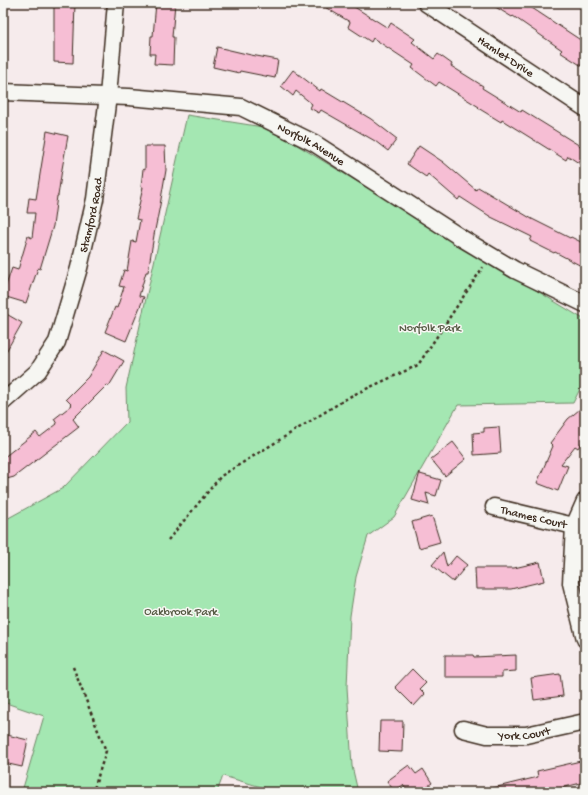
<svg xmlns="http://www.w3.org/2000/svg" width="588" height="795" font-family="'Gochi Hand',sans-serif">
<rect width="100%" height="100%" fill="#f6ebec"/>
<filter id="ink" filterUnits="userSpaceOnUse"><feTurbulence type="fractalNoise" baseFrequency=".025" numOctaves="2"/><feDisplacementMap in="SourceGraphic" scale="8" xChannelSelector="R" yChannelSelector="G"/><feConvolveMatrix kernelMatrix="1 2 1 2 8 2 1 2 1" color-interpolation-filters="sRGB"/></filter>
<g filter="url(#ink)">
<path fill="#a4e7b2" stroke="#708868" d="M187 115 269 128 585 320V379L573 403 458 405 394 517 368 536 356 577 350 616 347 687 352 766 358 792H279L223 776 217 792H34L23 788 44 716 3 702V521L63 488 127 422 126 388Z"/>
<g fill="#f6bed4" stroke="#3b2a1e">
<path d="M54 3H75L73 63 54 62Z"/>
<path d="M156 3H175L172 37H174L173 65 154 64 155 54H150L151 36H153Z"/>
<path d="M318 3H348L388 28 391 23 415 39 412 42 434 59 438 54 452 64 451 66 483 86 482 88 521 112 522 110 585 149V167L568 156 566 160 502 120 501 122 478 108 479 107 439 82 436 86 412 68 414 65 373 38 371 42 348 27 350 22Z"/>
<path d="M489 3H521L528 8 529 6 585 43V68L560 52 562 50 513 16 512 17Z"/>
<path d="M217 47 251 55 278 60 275 78 240 71 239 73 213 67Z"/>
<path d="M293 70 320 91 321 89 371 119 397 139 388 151 375 141 321 110 319 113 310 108 312 104 296 91 293 96 281 86Z"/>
<path d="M47 131 68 136 62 169 58 196H57L53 226 40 269 38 268 26 303 3 296V294L12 268 18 270 28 236 32 238 35 213H27L29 198 36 199Z"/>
<path d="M145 146H165L166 170 160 205 154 235 148 272H146L139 296 144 297 126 341 105 332 115 307 117 308 124 287 119 286 124 270 127 271 132 241 136 242 140 220 136 219 143 187H141L143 169 145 170Z"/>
<path d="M419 146 443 162 476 190 478 187 532 219 570 238 571 237 585 244V268L555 252 554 253 530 241 532 237 491 217 460 197 458 200 428 174 426 177 407 164Z"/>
<path d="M3 312 22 323 3 357Z"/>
<path d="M104 350 124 361 109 386 107 385 73 419 79 427 14 477 3 480V458L36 432 40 437 57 424 54 419 72 405 66 399 88 377Z"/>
<path d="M585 405V438L578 448 575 446 561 464 568 466 558 491 537 483 553 446 550 443 568 419Z"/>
<path d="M499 427 501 453 474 455 473 433 484 432V428Z"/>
<path d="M453 442 466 459 445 476 431 459Z"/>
<path d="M420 472V474L441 480 436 496 426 493 429 505 412 500Z"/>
<path d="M432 516 440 542 419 548 412 522Z"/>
<path d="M443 552 447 567 456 556 467 565 453 582 432 565Z"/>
<path d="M540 562 544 581 511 589H476L475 568H514Z"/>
<path d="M445 655H473L474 657 516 655V671L502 672V677H445Z"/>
<path d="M412 669 426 683 420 689 425 694 414 706 395 687Z"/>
<path d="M560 674 563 696 534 700 531 678Z"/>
<path d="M380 721H403L402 752 379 751Z"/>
<path d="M3 734 28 740 22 767 4 763 6 756H3Z"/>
<path d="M585 760V782L557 789 558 792H494L493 788 538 777 537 771Z"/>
<path d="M409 765 416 774 423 769 432 783 420 792H408L403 785 394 791 387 781Z"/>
</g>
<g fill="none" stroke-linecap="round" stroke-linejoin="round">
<defs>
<g id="street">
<path id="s1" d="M426 3 585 108"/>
<path id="s2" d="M3 92 129 97 241 107 314 143 463 239 515 270 585 304"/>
<path id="s3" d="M3 402 38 371 57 342 79 268 95 199 108 96 116 3"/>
<path d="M585 501 574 526 571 583 585 639"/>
<path id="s4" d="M494 507 574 526"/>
<path id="s5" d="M463 729 487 735H526L585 722"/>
</g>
</defs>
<use href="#street" stroke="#3b2a1e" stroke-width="19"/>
<g stroke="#3b2a1e" stroke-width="2.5" stroke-dasharray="3 3" stroke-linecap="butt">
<path d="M168 540 221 476 351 396 418 365 483 267"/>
<path d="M73 667 106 751 93 792"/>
</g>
<use href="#street" stroke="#f6f6f2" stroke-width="16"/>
</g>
</g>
<g text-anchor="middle" stroke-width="3" stroke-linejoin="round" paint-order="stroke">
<g font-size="12" fill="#3b2a1e" stroke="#f6f6f2">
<text dy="4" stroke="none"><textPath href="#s1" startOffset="96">Hamlet Drive</textPath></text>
<text dy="4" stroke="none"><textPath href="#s2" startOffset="318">Norfolk Avenue</textPath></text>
<text dy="4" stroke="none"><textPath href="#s3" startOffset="213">Stamford Road</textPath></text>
<text dy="4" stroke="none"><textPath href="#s4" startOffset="41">Thames Court</textPath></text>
<text dy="4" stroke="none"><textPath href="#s5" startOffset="62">York Court</textPath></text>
</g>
<g font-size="12" fill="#555943" stroke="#f6f6f2">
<text x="430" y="331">Norfolk Park</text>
<text x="181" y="615">Oakbrook Park</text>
</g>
</g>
<rect width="588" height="795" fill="none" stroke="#f6f6f2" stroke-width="16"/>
<rect x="8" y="8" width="572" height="779" fill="none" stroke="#3b2a1e" stroke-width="1.5" filter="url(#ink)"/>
</svg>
